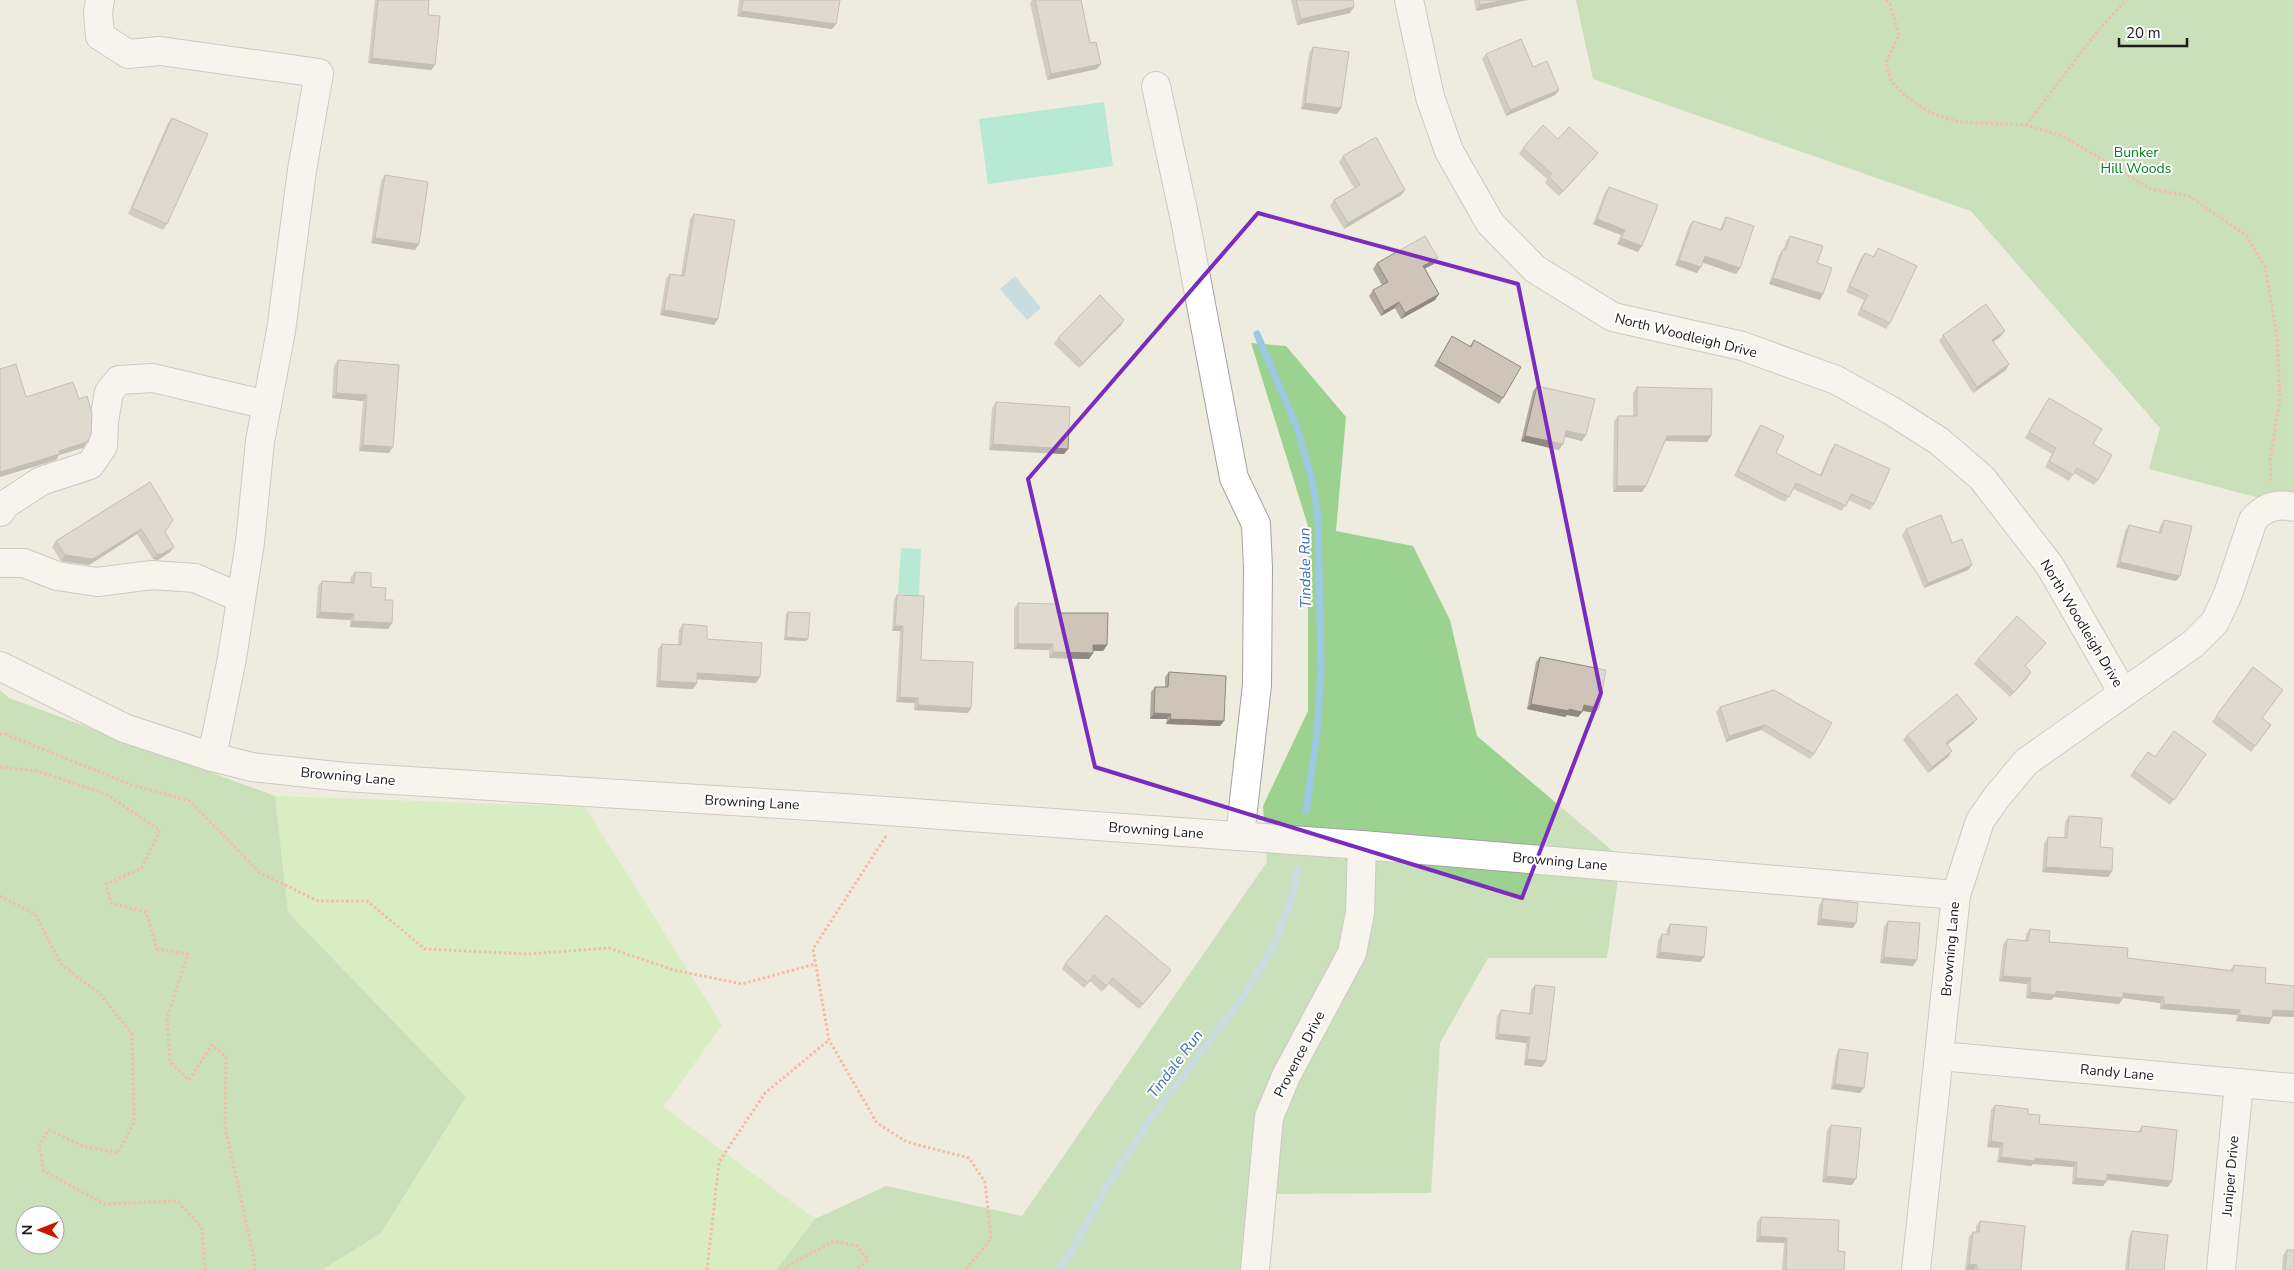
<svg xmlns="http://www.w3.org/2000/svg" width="2294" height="1270" font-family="'Nunito Sans',sans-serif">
<rect width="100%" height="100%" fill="#eeebdf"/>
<path fill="#bdef9f" d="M275 796 585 807 722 1025 663 1107 815 1219 776 1270H322L381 1233 466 1097 288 912Z"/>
<g fill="#9cd290" fill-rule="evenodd">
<path d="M1576 0H2294V507L2149 469 2160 428 1971 211 1593 79Z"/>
<path d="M1251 343 1286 346 1346 417 1336 531 1413 546 1450 620 1477 736 1621 858 1607 958H1488L1440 1043 1431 1193 1259 1194 1249 1270H776L815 1219 886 1186 1022 1216 1267 862 1263 806 1308 711V526Z"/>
<path d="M0 690 9 698 275 796 288 912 466 1097 381 1233 322 1270H0ZM25 1215H55V1245H25Z"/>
</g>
<g fill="#74e6c7">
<path d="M1104 102 1113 166 988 184 979 119Z"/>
<path d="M901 548 921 549 919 596 898 594Z"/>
</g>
<path fill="#9bc9e1" d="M1015 276 1041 308 1027 320 1000 289Z"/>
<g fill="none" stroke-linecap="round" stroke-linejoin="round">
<g stroke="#9bc9e1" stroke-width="7">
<path d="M1257 334 1298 430 1313 484 1318 517 1321 669 1317 734 1306 811"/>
<path d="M1059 1270 1070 1253 1110 1181 1151 1118 1243 997 1272 949 1292 897 1298 868"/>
</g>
<defs>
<g id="minor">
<path d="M100 0 98 12 100 36 128 54 160 51 319 73 302 170 281 331 260 441 250 542 232 658 212 757"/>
<path d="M1409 0 1430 97 1449 151 1490 223 1535 269 1613 317 1742 346 1836 380 1890 410 1939 441 1982 478 2050 566 2123 693"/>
<path d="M1156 86 1185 220 1234 478 1256 524 1258 568 1257 685 1240 836"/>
<path d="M0 512 6 504 41 481 90 465 103 446 104 421 109 392 119 380 153 378 267 405"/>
<path d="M0 563H24L57 576 97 582 152 575 195 578 241 598"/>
<path d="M0 666 124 728 212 757 252 767 345 777 844 808 1362 845 1956 895"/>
<path d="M1940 1056 2294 1088"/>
<path d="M1255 1270 1269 1117 1286 1076 1352 953 1360 913 1362 845"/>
<path d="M1916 1270 1956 895 1980 821 1996 798 2026 762 2193 644 2215 622 2228 594 2253 520C2264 507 2278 503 2294 507"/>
<path d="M2221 1270 2239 1083"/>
</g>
</defs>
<use href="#minor" stroke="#a2a2a2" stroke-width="30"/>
<g stroke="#ff8260" stroke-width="3" stroke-dasharray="2.5 2.5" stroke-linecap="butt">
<path d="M1886 0 1890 4 1899 35 1886 62 1891 81 1904 95 1929 112 1959 122 2026 125 2063 136 2151 189 2189 196 2246 235 2265 267 2277 336 2280 399 2270 460 2271 483"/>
<path d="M2026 125 2100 28 2127 0"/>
<path d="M0 734H5L132 785 190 801 260 873 318 901H367L425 949 528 954 609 948 674 970 742 984 815 964"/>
<path d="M0 767 38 771 106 794 160 830 142 868 106 884 111 903 146 912 157 949 188 954 167 1017 170 1062 189 1080 212 1045 226 1057 225 1127 255 1263 254 1270"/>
<path d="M886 836 813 949 829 1040 877 1123 907 1142 969 1158 985 1182 991 1239 965 1270"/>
<path d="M0 896 35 914 61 964 100 994 132 1034 134 1122 118 1153 83 1146 49 1130 39 1144 44 1171 104 1204 177 1201 202 1227 205 1270"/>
<path d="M707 1270 719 1162 765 1093 829 1040"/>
<path d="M784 1270 789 1265 834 1241 857 1246 868 1260 856 1270"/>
</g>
<use href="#minor" stroke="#fff" stroke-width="28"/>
</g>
<g fill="#b1a99e">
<path d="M375 0H429L428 15 435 65 431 70 368 63Z"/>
<path d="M739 0H840L836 24 832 29 737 16Z"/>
<path d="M1032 0H1081L1090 43 1097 69 1047 80 1030 3Z"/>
<path d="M1291 0H1353L1350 13 1297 25Z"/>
<path d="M1474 0H1527L1476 11Z"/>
<path d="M1313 47 1341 108 1337 114 1301 109 1309 53Z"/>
<path d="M1486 54 1533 67 1559 90 1555 95 1506 116 1482 59Z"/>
<path d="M172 118 167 224 163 230 128 214 168 123Z"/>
<path d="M1558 139 1594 158 1559 196 1545 183 1547 179 1519 154 1523 148Z"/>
<path d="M1343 156 1401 195 1344 229 1330 206 1334 200 1354 188 1339 162Z"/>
<path d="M385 175 415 250 371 243 381 181Z"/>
<path d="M1609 187 1638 252 1617 244 1621 235 1593 224 1605 192Z"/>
<path d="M694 214 718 319 714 325 660 315 666 279 670 274 681 276 690 219Z"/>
<path d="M1726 217 1740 268 1736 274 1702 262 1697 273 1675 265 1689 226 1693 221 1720 230 1723 222Z"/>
<path d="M1790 236 1817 263 1820 300 1769 284 1779 255 1783 249H1784L1786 241Z"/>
<path d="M1878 248 1890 323 1886 329 1857 315 1864 300 1846 292 1861 258 1865 253 1873 257Z"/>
<path d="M1377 263 1434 264 1425 268 1439 294 1435 300 1401 319 1395 308 1381 316 1369 296 1373 290 1382 285 1373 269Z"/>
<path d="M1121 325 1079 368 1054 344 1058 338Z"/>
<path d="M1943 335 2001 336 1993 342 2006 370 1973 393 1939 341Z"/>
<path d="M1452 336 1470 346 1474 340 1503 398 1499 404 1434 366Z"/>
<path d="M338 360 399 365 389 453 359 451 363 401 332 398 334 366Z"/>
<path d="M1537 386 1582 441 1565 437 1559 450 1521 441 1533 391Z"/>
<path d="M1637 387 1711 436 1707 442 1665 441 1642 492H1613L1614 421 1618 416H1633V393Z"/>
<path d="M2049 398 2093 444 2098 480 2094 485 2074 473 2069 481 2045 467 2052 454 2025 438Z"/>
<path d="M996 402 1068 449 1064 454 989 450 992 408Z"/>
<path d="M1761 425 1776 453 1820 475 1831 450 1835 444 1874 504 1870 510 1848 500 1842 511 1793 489 1785 502 1734 476 1757 430Z"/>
<path d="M150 482 165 532 170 552 158 560 153 559 137 534 89 565 61 561 52 547 56 541Z"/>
<path d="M2164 520 2180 576 2176 581 2116 567 2125 531 2129 525 2159 532 2160 526Z"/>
<path d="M1906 529 1952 543 1968 570 1924 588 1902 535Z"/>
<path d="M355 572 371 587 385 600 392 623 388 629 350 627V620L316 618 318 586 322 581 350 582 351 577Z"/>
<path d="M897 595 921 660 971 708 968 713 914 710V703L896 702 900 631H892L894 600Z"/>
<path d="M1018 603 1107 645 1103 651H1093V653L1089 659 1049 658V650L1014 649V609Z"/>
<path d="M788 612 806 641 784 640 786 614Z"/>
<path d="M683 624 707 639 756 683 697 679V683L693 689 656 687 658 649 662 644 678 645 679 630Z"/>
<path d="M2046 643 2042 648 2025 666 2028 677 2010 697 1974 664 1978 659Z"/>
<path d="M1540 657 1595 713 1583 711 1578 717 1567 715 1565 717 1527 709 1536 662Z"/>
<path d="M2253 667 2262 718 2271 725 2251 752 2212 722Z"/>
<path d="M1169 672 1220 726 1166 724 1167 719H1150L1151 692 1155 687H1165V677Z"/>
<path d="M1774 690 1814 754 1810 759 1761 730 1726 742 1716 712 1720 707Z"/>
<path d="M1973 724 1947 745 1948 757 1928 773 1903 740 1907 735Z"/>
<path d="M2148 752 2155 757 2206 754 2170 805 2130 776Z"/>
<path d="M2069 816 2100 847 2112 871 2108 877 2042 872 2044 843 2048 837 2064 838 2065 822Z"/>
<path d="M1823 899 1853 928 1817 925 1819 905Z"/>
<path d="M1888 921 1917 960 1913 966 1880 963 1884 926Z"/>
<path d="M1670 924 1704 957 1700 962 1656 958 1658 940 1662 934H1666L1667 929Z"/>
<path d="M2030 929 2049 942 2127 958 2230 970 2234 965 2265 983 2294 986V1017L2273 1016 2269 1024 2236 1021 2237 1015 2160 1009V1003L2123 998 2119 1004 2054 997 2051 1000 2026 998 2027 984 1999 981 2003 944 2007 939 2025 941 2026 934Z"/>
<path d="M1065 964 1167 976 1139 1009 1109 984 1102 992 1090 981 1084 988 1062 969Z"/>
<path d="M1535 985 1546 1061 1542 1067 1524 1065 1526 1043 1495 1039 1497 1016 1501 1010 1529 1013 1531 990Z"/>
<path d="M1839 1049 1860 1093 1831 1089 1836 1055Z"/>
<path d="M1995 1105 2028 1114 2039 1124 2138 1132 2142 1126 2168 1187 2107 1180 2103 1186 2072 1184 2073 1167 2033 1164 2031 1166 1997 1162 1999 1148 1987 1147 1991 1110Z"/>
<path d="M1831 1125 1852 1185 1822 1182 1827 1130Z"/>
<path d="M1761 1217 1838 1251 1844 1270H1782L1784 1243 1756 1242 1757 1222Z"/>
<path d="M1980 1221 2021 1270H1965L1969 1237 1973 1232H1976V1226Z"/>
<path d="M2132 1231 2164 1270H2125L2129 1237Z"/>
<path d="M2287 1250 2294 1270H2282L2283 1255Z"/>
</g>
<g fill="#908981">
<path d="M1505 0H1527L1476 11 1480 5Z"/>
<path d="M1354 7 1350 13 1297 25 1301 19Z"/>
<path d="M741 11 836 24 832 29 737 16Z"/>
<path d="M372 58 435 65 431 70 368 63Z"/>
<path d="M1101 64 1097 69 1047 80 1051 74Z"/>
<path d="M1559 90 1555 95 1506 116 1510 110Z"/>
<path d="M1305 103 1341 108 1337 114 1301 109Z"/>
<path d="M1598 153 1594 158 1559 196 1563 191Z"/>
<path d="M1405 190 1401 195 1344 229 1348 223Z"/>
<path d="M1597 219 1625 230 1621 235 1593 224Z"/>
<path d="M375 238 419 244 415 250 371 243Z"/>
<path d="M1621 238 1642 246 1638 252 1617 244Z"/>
<path d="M1705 256 1740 268 1736 274 1701 262Z"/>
<path d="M1438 258 1434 264 1420 271 1423 266Z"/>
<path d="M1679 260 1701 267 1697 273 1675 265Z"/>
<path d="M1773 278 1823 294 1820 300 1769 284Z"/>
<path d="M1439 294 1435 300 1401 319 1405 313Z"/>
<path d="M1399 302 1395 308 1381 316 1384 311Z"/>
<path d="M664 310 718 319 714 325 660 315Z"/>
<path d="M1124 320 1121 325 1079 368 1083 363Z"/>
<path d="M2005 331 2001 336 1988 346 1992 340Z"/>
<path d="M2009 364 2006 370 1973 393 1977 387Z"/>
<path d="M336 393 367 395 363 401 332 398Z"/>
<path d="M1566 431 1586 435 1582 441 1562 436Z"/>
<path d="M1525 436 1563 444 1559 450 1521 441Z"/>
<path d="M1667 436H1711L1707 442 1664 441Z"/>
<path d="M87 442 83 448 59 455 56 460 0 477V472L59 451Z"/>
<path d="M993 444 1068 449 1064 454 989 450Z"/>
<path d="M363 445 393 447 389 453 359 451Z"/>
<path d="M1617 486H1646L1642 492H1613Z"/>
<path d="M141 529 137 534 89 565 61 561 65 555Z"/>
<path d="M174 547 170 552 158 560 153 559 157 554Z"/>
<path d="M2120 562 2180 576 2176 581 2116 567Z"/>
<path d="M1972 565 1968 570 1924 588 1928 583Z"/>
<path d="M320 612 354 614 350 620 316 618Z"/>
<path d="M353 621 392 623 388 629 350 627Z"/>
<path d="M895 626H903L900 631H892Z"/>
<path d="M786 637 808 639 806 641 784 640Z"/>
<path d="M1018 644H1053L1049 650 1014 649Z"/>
<path d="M1093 645H1107L1103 651H1089Z"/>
<path d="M1053 652 1093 653 1089 659 1049 658Z"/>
<path d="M2031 672 2028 677 2010 697 2014 692Z"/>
<path d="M697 673 760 677 756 683 693 679Z"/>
<path d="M660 681 697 683 693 689 656 687Z"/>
<path d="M900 697 918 698 914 703 896 702Z"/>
<path d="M1531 704 1569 709 1582 712 1578 717 1567 715 1565 717 1527 709Z"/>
<path d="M918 705 971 708 968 713 914 710Z"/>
<path d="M1584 705 1599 708 1595 713 1580 710Z"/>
<path d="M1154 713 1171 714 1167 719H1150Z"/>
<path d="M1170 719 1224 721 1220 726 1166 724Z"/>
<path d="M1977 719 1973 724 1942 749 1946 743Z"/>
<path d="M1765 725 1761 730 1726 742 1729 736Z"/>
<path d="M1952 751 1948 757 1928 773 1932 767Z"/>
<path d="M2046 867 2112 871 2108 877 2042 872Z"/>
<path d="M1821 919 1856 923 1853 928 1817 925Z"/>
<path d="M1660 952 1704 957 1700 962 1656 958Z"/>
<path d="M1884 957 1917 960 1913 966 1880 963Z"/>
<path d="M1171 970 1167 976 1139 1009 1143 1004Z"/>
<path d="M2003 976 2031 978 2027 984 1999 981Z"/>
<path d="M2056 991 2123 993 2164 997 2160 1003 2123 998 2119 1004 2054 997 2051 1000 2026 998 2030 992Z"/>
<path d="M2164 1004 2240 1010 2237 1015 2160 1009Z"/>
<path d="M2273 1010 2294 1011V1017L2269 1016Z"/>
<path d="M2240 1015 2272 1018 2269 1024 2236 1021Z"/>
<path d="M1498 1034 1530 1037 1526 1043 1495 1039Z"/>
<path d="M1527 1059 1546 1061 1542 1067 1524 1065Z"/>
<path d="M1835 1084 1864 1088 1860 1093 1831 1089Z"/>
<path d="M1991 1141 2003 1143 1999 1148 1987 1147Z"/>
<path d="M2001 1157 2035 1158 2077 1162 2073 1167 2033 1164 2031 1166 1997 1162Z"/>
<path d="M2107 1174 2172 1181 2168 1187 2104 1179Z"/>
<path d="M1826 1176 1856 1179 1852 1185 1822 1182Z"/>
<path d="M2076 1178 2107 1181 2103 1186 2072 1184Z"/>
<path d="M1760 1236 1787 1238 1784 1243 1756 1242Z"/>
<path d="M1969 1264 1977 1265 1974 1270H1965Z"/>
</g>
<g fill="#cec4b8" stroke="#908981">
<path d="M378 0H429L428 15 440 16 435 65 372 58Z"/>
<path d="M743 0H840L836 24 741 11Z"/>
<path d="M1035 0H1081L1090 43 1096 42 1101 64 1051 74Z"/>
<path d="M1296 0H1353L1354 7 1301 19Z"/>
<path d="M1479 0H1505L1480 5Z"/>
<path d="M1521 39 1533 67 1547 61 1559 90 1510 110 1486 54Z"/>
<path d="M1313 47 1349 52 1341 108 1305 103Z"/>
<path d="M172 118 208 134 167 224 132 208Z"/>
<path d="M1543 125 1558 139 1569 127 1598 153 1563 191 1549 177 1552 174 1523 148Z"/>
<path d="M1376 137 1405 190 1348 223 1334 200 1360 185 1343 156Z"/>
<path d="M385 175 428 182 419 244 375 238Z"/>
<path d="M1609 187 1658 205 1642 246 1621 238 1625 230 1597 219Z"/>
<path d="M694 214 735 220 718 319 664 310 670 274 684 276Z"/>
<path d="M1726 217 1754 226 1740 268 1705 256 1701 267 1679 260 1693 221 1722 230Z"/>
<path d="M1425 236 1438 258 1423 266 1439 294 1405 313 1399 302 1384 311 1373 290 1388 282 1377 263Z"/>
<path d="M1790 236 1823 246 1817 263 1832 268 1823 294 1773 278 1783 249 1786 250Z"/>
<path d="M1878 248 1917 266 1890 323 1861 309 1868 295 1849 286 1865 253 1874 257Z"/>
<path d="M1100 295 1124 320 1083 363 1058 338Z"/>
<path d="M1986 304 2005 331 1992 340 2009 364 1977 387 1943 335Z"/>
<path d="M1452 336 1471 347 1474 340 1521 367 1503 398 1438 361Z"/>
<path d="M338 360 399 365 393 447 363 445 367 395 336 393Z"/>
<path d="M16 364 26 397 73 382 79 399 87 396 92 413 91 435 87 442 59 451 60 454 0 472V369Z"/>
<path d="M1537 386 1595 399 1586 435 1566 431 1563 444 1525 436Z"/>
<path d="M1637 387 1712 389 1711 436H1667L1646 486H1617L1618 416H1637Z"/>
<path d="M2049 398 2102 429 2093 444 2112 455 2098 480 2077 468 2073 475 2049 461 2056 448 2029 432Z"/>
<path d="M996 402 1070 407 1068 449 993 444Z"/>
<path d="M1761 425 1784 436 1776 453 1821 476 1835 444 1890 469 1874 504 1851 494 1846 506 1796 483 1789 497 1738 471Z"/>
<path d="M150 482 173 520 165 532 174 547 162 554H157L141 529 93 559 65 555 56 541Z"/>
<path d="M1941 515 1952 543 1962 539 1972 565 1928 583 1906 529Z"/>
<path d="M2164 520 2192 526 2180 576 2120 562 2129 525 2161 533Z"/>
<path d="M355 572 371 573V587L386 588 385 600H393L392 623 353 621 354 614 320 612 322 581 354 583Z"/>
<path d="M897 595 924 596 921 660 973 662 971 708 918 705V698L900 697 903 626H895Z"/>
<path d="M1018 603 1057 604V613H1108L1107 645H1093V653L1053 652V644H1018Z"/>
<path d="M788 612 810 613 808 639 786 637Z"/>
<path d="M2017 616 2046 643 2025 666 2031 672 2014 692 1978 659Z"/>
<path d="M683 624 707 626V639L762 643 760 677 697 673V683L660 681 662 644 681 645Z"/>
<path d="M1540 657 1606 670 1599 708 1584 705 1582 712 1569 709V711L1531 704Z"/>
<path d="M2253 667 2283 690 2262 718 2271 725 2255 746 2216 716Z"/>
<path d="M1169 672 1226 676 1224 721 1170 719 1171 714 1154 713 1155 687H1168Z"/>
<path d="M1774 690 1832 723 1814 754 1765 725 1729 736 1720 707Z"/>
<path d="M1957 694 1977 719 1946 743 1952 751 1932 767 1907 735Z"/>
<path d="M2174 731 2206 754 2174 800 2134 771 2148 752 2155 757Z"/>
<path d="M2069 816 2102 818 2100 847 2113 848 2112 871 2046 867 2048 837 2067 838Z"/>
<path d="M1823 899 1858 903 1856 923 1821 919Z"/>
<path d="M1106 915 1171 970 1143 1004 1113 978 1106 986 1094 975 1088 983 1065 964Z"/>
<path d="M1888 921 1920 923 1917 960 1884 957Z"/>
<path d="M1670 924 1707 927 1704 957 1660 952 1662 934 1669 935Z"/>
<path d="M2030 929 2050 931 2049 942 2128 948 2127 958 2233 971 2234 965 2266 968 2265 983 2294 986V1011L2273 1010 2272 1018 2240 1015V1010L2164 1004V997L2123 993V998L2056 991 2055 995 2030 992 2031 978 2003 976 2007 939 2028 941Z"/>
<path d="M1535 985 1555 987 1546 1061 1527 1059 1530 1037 1498 1034 1501 1010 1532 1014Z"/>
<path d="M1839 1049 1868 1053 1864 1088 1835 1084Z"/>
<path d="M1995 1105 2028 1109V1114L2040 1115 2039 1124 2141 1132 2142 1126 2177 1130 2172 1181 2107 1174V1181L2076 1178 2077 1162 2035 1158V1161L2001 1157 2003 1143 1991 1141Z"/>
<path d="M1831 1125 1861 1128 1856 1179 1826 1176Z"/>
<path d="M1761 1217 1839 1220 1838 1251 1845 1252 1844 1270H1786L1787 1238 1760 1236Z"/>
<path d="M1980 1221 2025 1226 2021 1270H1977V1265L1969 1264 1973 1232H1979Z"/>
<path d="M2132 1231 2168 1235 2164 1270H2128Z"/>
<path d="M2287 1250H2294V1270H2285Z"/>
</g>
<path d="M0 0H2294V1270H0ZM1258 213 1518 284 1601 693 1522 898 1095 767 1028 479Z" fill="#eeebdf" fill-opacity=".55" fill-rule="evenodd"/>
<path fill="none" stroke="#7b2cbf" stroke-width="4" stroke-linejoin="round" d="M1258 213 1518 284 1601 693 1522 898 1095 767 1028 479Z"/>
<g text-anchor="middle" stroke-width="4" stroke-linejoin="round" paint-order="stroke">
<g font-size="14" fill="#01821a" stroke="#fff">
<text x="2136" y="157">Bunker<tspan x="2136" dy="16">Hill Woods</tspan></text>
</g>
<g font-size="14" fill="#1b1b1b" stroke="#fff">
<text transform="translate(1686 335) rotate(14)" y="5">North Woodleigh Drive</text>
<text transform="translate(2082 623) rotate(59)" y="5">North Woodleigh Drive</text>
<text transform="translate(348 776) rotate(5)" y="5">Browning Lane</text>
<text transform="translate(752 802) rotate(3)" y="5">Browning Lane</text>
<text transform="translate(1156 830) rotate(4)" y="5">Browning Lane</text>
<text transform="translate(1560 861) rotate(5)" y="5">Browning Lane</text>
<text transform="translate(1950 949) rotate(-85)" y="5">Browning Lane</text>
<text transform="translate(1299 1054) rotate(-63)" y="5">Provence Drive</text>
<text transform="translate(2117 1072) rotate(5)" y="5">Randy Lane</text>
<text transform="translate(2230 1176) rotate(-85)" y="5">Juniper Drive</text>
</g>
<g font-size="15" font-style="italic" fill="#3f6cb3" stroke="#fff">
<text transform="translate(1305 568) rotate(-91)" y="5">Tindale Run</text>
<text transform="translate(1175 1064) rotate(-53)" y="5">Tindale Run</text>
</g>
</g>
<g transform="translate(40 1230) rotate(270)"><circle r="24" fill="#ffffff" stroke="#a4a4a4"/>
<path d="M0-4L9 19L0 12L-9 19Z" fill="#c71700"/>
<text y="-8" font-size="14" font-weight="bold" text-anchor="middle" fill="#1b1b1b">N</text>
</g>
<path d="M2119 38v8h68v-8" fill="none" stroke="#1b1b1b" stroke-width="2.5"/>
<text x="2126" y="38" font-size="15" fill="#1b1b1b" stroke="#ffffff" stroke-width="4" paint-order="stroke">20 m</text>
</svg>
